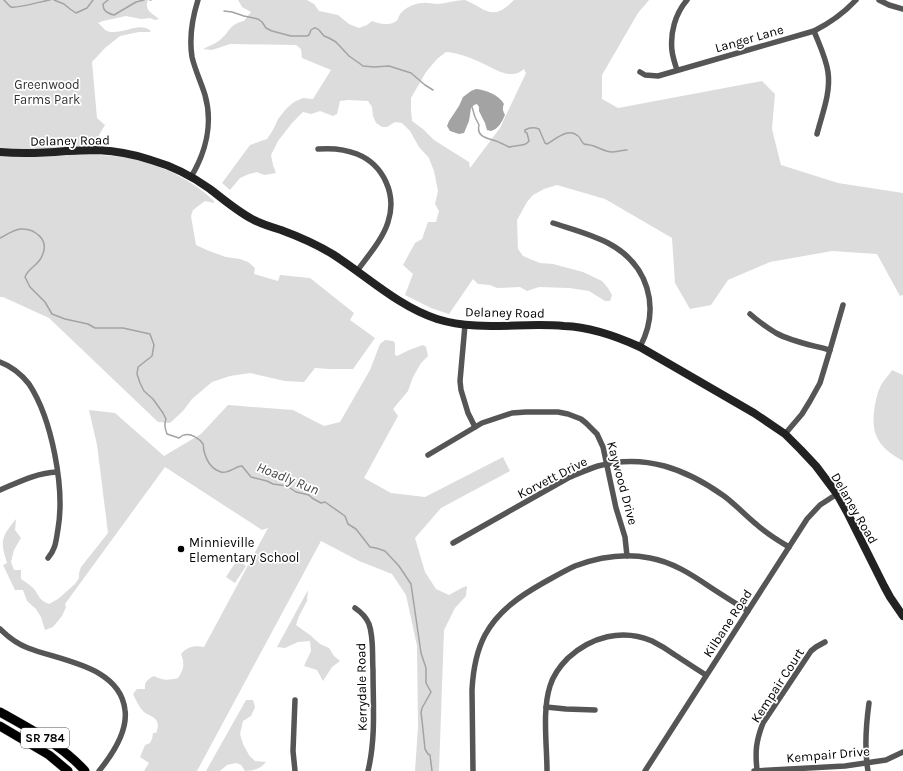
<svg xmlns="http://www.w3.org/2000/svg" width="903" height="771" font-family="Karla,sans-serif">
<rect width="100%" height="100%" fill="#fff"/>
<g fill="#dcdcdc" fill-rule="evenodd">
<path d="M0 0H148C144 11 152 13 159 19L155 20 150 18 141 19 126 16 103 21 98 23C101 25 103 28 105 30 120 38 138 20 151 31L150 32H139L120 36 105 48 92 62 97 118 105 125 99 135V141H94L100 155C110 156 120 156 130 158 136 159 142 162 148 163 173 171 195 183 214 201V203L205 201 193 210 191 216 196 245 209 251 226 257 240 259 248 262 255 268 254 274 278 281 280 275 310 278 354 313 350 320 375 338 353 369H330L315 368 304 382 285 381 250 373 230 376 212 382 192 399 183 411 170 423 158 422 49 318 3 297H0Z"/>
<path d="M238 0H307L314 4 319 11 338 15 349 24 359 28 367 25 372 21C380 24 392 27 398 19 399 16 400 13 403 11 407 7 416 3 422 3 428 2 433 4 438 4 447 3 456 0 465 0 470 2 475 5 479 7 494 17 502 12 514 0H649L638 13 602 75V99L618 108 762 81 775 94 772 129 781 165 838 183 903 193V295L900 296 877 254 832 251 770 262 728 280 711 305 690 309 675 283 672 238 605 199 557 185 544 189 533 195 527 202 517 220 518 249 523 256 530 259 540 263 553 264 583 272 602 281 608 288 612 295 610 301H605L589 291 569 288 539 287 527 291 520 287 497 288 490 285 478 284 473 279 449 314 431 308 405 295 413 274 403 265 415 243 422 239 428 222H436L439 211 435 204 438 191 434 171 429 158 419 147 410 131 402 123 395 122 387 127H382L376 123 373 116 372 107 368 101 348 100 340 101 337 114 333 116 320 111 311 114 303 112 292 123 278 141 271 155 273 165 276 173 264 175 257 172 249 174 240 178 230 190 222 183 250 145 267 139 273 130 278 119 286 109 294 102 303 98 313 99 331 70 302 58 301 49 296 45 230 44 212 50 203 49C208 46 215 44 220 40 231 31 228 25 244 21L251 12 242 7ZM446 52C460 53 471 58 484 64 493 68 503 75 513 74 518 74 521 71 524 69L526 73 500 128 470 168 469 162 434 140 423 129 412 121 411 110V98L426 72 437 59Z"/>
<path d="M385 340 393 341 395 343V355L397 356 409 350 423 345 426 347 428 356 421 363 413 377 408 391 393 409 398 416 364 478 391 493 425 497 503 457 510 471 441 508 415 538 425 572 436 589 449 595C455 592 460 588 467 586L466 596 455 608 444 630 439 771H415L418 727 417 646 406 595 392 574 359 561 321 541 197 771H144L149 763 140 757 145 745 150 743 152 739 153 733H156C159 726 159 720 151 716 148 714 146 714 143 711 139 707 136 700 133 694L137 689H145C144 682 148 679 154 676 164 681 168 680 178 678 184 669 185 664 181 654 187 647 194 645 204 647L268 528 262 530 165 467 65 604 66 607 62 616 53 627 45 630 41 617 36 609 27 601 23 590H15L3 565 7 563C0 541 1 537 16 519L15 530 21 538 14 550 11 562 14 570H21V579C25 582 29 584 32 587 40 595 37 599 49 604L58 599 75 584 79 578V573L81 567 108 533 97 445 89 410 115 413 164 456 201 434 228 405 293 410 324 426 340 422 370 370 380 344Z"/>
<path d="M892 370 903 375V461C882 449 871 438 874 412 875 403 877 393 881 385 884 380 889 375 892 370Z"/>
<path d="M237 560 246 566 235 583 226 577Z"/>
<path d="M308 590 307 601 299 616 296 625 310 635 320 644 329 648 334 656 340 661 332 667 323 681 317 670 304 666 311 651 310 641 298 642 285 648 277 647Z"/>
<path d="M246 700H253L255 707 251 716 243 721 240 734 243 744 249 755 255 761 266 762C260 769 254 771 245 771L241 765 236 763 227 765 220 771H206Z"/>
</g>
<path fill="#a3a3a3" d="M476 89C486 90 499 95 504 104 502 108 503 111 505 115 502 122 498 129 491 131L487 130 485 123 479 111V107L477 104 474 105 471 108 469 121 464 133 459 134 450 131 447 126 449 121 459 106 463 97 471 91Z"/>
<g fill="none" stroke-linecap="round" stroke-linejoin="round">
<g stroke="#a3a3a3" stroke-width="1.5">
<path d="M4 0C6 2 9 6 11 7 16 9 42 1 50 0"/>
<path d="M54 0 64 4 70 9 76 13 87 8 93 0"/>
<path d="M108 0 103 4C103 11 107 13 114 15L136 2 144 0"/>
<path d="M150 0H151"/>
<path d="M224 11 232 12 244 16 258 19 262 22 266 28 272 31 291 36H307L309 35 311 30 314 28H316L319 30 324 36 329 38 336 42 349 56 359 63 363 66 374 67 389 66 411 73 425 85 433 90"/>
<path d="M471 106 472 107 475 117 479 125C476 137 487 138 496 141 501 143 505 145 509 147 511 147 513 146 515 146 521 145 525 146 529 141L527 133 525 132V130C530 127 534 127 539 129L545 143 547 144C556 139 568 127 578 136 581 138 581 142 584 144 586 145 588 144 590 145 597 146 604 152 612 152 617 152 622 150 627 150"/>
<path d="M0 238C6 235 13 230 20 229 35 228 50 240 42 256 39 265 28 268 25 277L30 287 45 302 52 314 65 319 88 324 95 328H123L150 334 154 345 152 356 138 367 137 374 140 383 144 391 153 399 163 413 166 419C164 425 165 428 167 434L179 438C181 437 182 435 184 435 191 433 200 439 203 444 204 446 203 448 204 451 206 459 211 469 221 472 229 474 235 466 242 466L251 477 267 481 273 484 287 486 296 492 309 495 312 498 321 503 325 502 345 516 348 524 356 529 370 547 376 548 385 551 399 566 411 584 421 653 426 668V683L431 692 422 708 421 713 422 720 425 749 428 754 430 755 432 771"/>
</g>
<defs>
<g id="primary">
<path d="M0 712C30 729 62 745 85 771"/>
<path d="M0 726 49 755 68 771"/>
</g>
</defs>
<use href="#primary" stroke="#dbdbdb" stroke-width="10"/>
<g stroke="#555" stroke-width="5.5">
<path d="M879 0 889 5 903 9"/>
<path d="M814 31C819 44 826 58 828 72 831 93 822 114 817 134"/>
<path d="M677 70C675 64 673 58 672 51 670 33 675 14 687 0"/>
<path d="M640 72 645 75 658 76 814 31C830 23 844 13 856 0"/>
<path d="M318 149C331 148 345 149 357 154 384 165 397 195 388 222 383 239 367 257 357 271"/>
<path d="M191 177C206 152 213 123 205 95 201 82 195 70 192 57 189 38 192 19 198 0"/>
<path d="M553 223C571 229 591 234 608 243 648 264 661 307 640 347"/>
<path d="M750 314C758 321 766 327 776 333 792 342 812 345 830 350"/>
<path d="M465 325 460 381 461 390 468 413 475 427"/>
<path d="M0 362C11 366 22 375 29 384 52 419 65 488 58 529 56 540 56 549 48 558"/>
<path d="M785 434 802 414 810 401 820 383 830 350 843 305"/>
<path d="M428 455 482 423 512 413 526 412H558L568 414 581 419 586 423 597 434 603 447 616 508 625 537 627 556"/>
<path d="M0 490C19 482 36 473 57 472"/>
<path d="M453 543 568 478C578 474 588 469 598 466 645 453 686 469 724 496 736 505 745 515 756 524 766 533 777 540 789 547"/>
<path d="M355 608C361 612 366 617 369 624 374 638 372 655 373 670 373 704 376 738 368 771"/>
<path d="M0 629C8 637 17 644 28 648 61 661 120 666 125 710 128 732 112 755 99 771"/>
<path d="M546 707 566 709 595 710"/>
<path d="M757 770C755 751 756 741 763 723L811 651 816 647 825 642"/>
<path d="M295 771 293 751 295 700"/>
<path d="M473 771 472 690C473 671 476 652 485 635 498 611 520 596 543 583 554 577 564 571 575 566 599 557 625 553 650 558 672 562 691 574 710 587 722 595 735 603 748 611"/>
<path d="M547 771C547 745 542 711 550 686 553 676 560 666 568 658 591 637 622 628 652 641 660 645 668 650 675 655 686 662 696 669 706 675"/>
<path d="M645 771 807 519 820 505 837 494"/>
<path d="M754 771 845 766 886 760 903 752"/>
<path d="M868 771C864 748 866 725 869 703"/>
</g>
<path stroke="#222" stroke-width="8" d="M0 152C22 154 44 153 66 151 76 151 86 150 97 150 115 151 134 154 151 160 172 166 192 176 210 189 223 199 237 211 252 219 261 224 271 227 281 230 300 237 318 245 334 255 368 277 398 306 437 319 478 332 522 322 564 326 591 327 616 336 640 347L754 413 785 434 801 450 816 466 837 494 847 512 884 586 890 597 903 616"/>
<use href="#primary" stroke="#000" stroke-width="9"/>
</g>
<circle fill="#000" stroke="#fff" stroke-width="1.5" cx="181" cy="549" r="4"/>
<g text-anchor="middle" stroke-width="3.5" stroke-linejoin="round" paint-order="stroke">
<rect fill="#fff" stroke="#4c4c4c" stroke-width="1" x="21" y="728" width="48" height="20" rx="3"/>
<g font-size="12" font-weight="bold" fill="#000">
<text x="45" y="742">SR 784</text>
</g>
<g font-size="13" fill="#000" stroke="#fff">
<text transform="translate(749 38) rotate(-16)" y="5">Langer Lane</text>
<text transform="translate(70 140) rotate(-1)" y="5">Delaney Road</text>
<text transform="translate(505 312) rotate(1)" y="5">Delaney Road</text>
<text transform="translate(552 477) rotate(-27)" y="5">Korvett Drive</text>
<text transform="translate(623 483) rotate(75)" y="5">Kaywood Drive</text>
<text transform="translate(855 508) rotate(60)" y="5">Delaney Road</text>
<text transform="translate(727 623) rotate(-57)" y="5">Kilbane Road</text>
<text transform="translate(777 685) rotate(-57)" y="5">Kempair Court</text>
<text transform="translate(361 687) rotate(-91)" y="5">Kerrydale Road</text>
<text transform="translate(828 754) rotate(-5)" y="5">Kempair Drive</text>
</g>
<g font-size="13" fill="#333" stroke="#fff">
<text x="47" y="89">Greenwood<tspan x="47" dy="15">Farms Park</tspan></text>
</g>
<g font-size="13" fill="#000" stroke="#fff" text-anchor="start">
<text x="189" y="547">Minnieville<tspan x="189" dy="15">Elementary School</tspan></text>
</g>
<g font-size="14" font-style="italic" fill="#444" stroke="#fff">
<text transform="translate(288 478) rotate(22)" y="5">Hoadly Run</text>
</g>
</g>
</svg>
